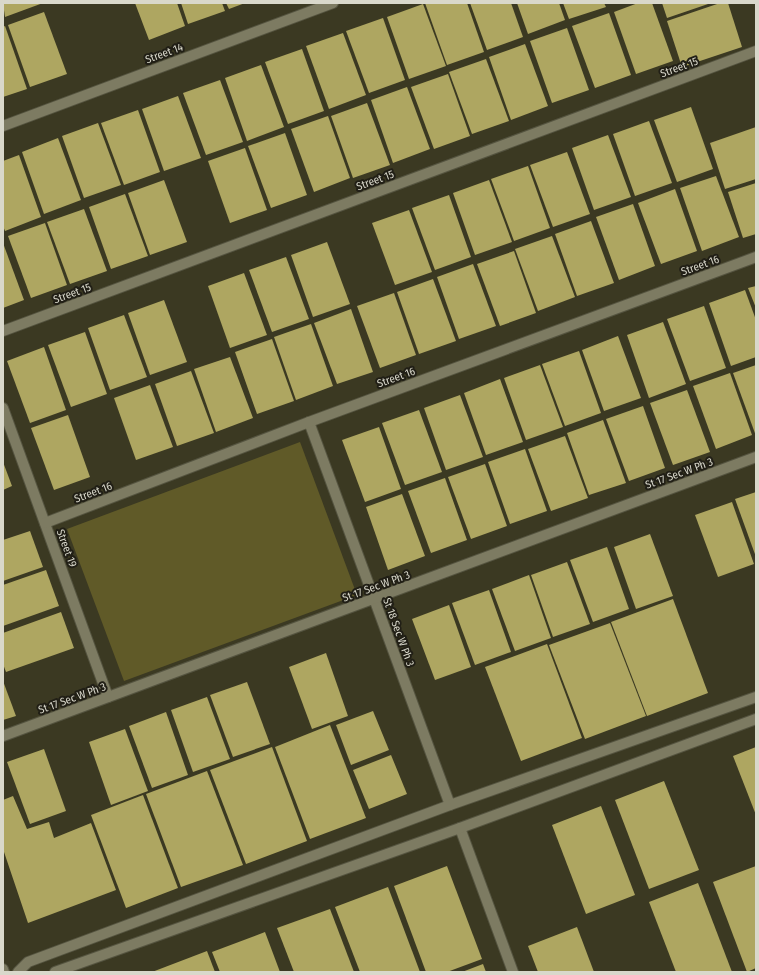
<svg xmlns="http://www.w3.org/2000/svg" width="759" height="975" font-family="'Fira Sans Condensed',sans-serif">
<rect width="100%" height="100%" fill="#3b3922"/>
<path fill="#605a28" d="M300 442 357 595 124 681 67 529Z"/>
<g fill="#aea661">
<path d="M3 3H43L5 17Z"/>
<path d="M135 3H177L185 26 149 40Z"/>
<path d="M181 3H222L225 11 188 24Z"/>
<path d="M226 3H245L229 9Z"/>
<path d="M425 3H467L484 52 447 65Z"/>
<path d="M470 3H511L523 37 487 50Z"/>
<path d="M517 3H559L565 20 528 34Z"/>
<path d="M563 3H604L606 7 569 19Z"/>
<path d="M638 3H652L673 61 636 74 614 12Z"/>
<path d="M662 3H711L667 18Z"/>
<path d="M720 3H728L742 47 682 67 667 21Z"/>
<path d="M423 4 446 66 409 79 387 17Z"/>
<path d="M44 12 67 74 30 87 8 25Z"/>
<path d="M609 13 631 75 595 88 572 26Z"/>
<path d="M383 18 405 80 369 93 346 31Z"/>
<path d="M5 26 27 89 3 97V27Z"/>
<path d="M567 28 589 90 552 103 530 41Z"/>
<path d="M343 33 366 95 329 109 306 46Z"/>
<path d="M525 44 548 106 511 120 489 57Z"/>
<path d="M302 49 324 111 288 124 265 62Z"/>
<path d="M486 59 509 121 472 134 449 72Z"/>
<path d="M261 65 284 127 247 141 225 78Z"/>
<path d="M448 74 470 136 434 149 411 87Z"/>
<path d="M220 80 243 142 206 155 183 93Z"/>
<path d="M407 87 430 149 393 163 371 100Z"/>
<path d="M178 96 201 158 164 171 142 109Z"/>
<path d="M367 103 390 165 353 178 331 116Z"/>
<path d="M691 107 713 169 677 182 654 120Z"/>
<path d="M138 110 160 172 124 185 101 123Z"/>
<path d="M328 116 350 178 314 192 291 129Z"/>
<path d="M649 121 672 183 635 196 613 134Z"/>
<path d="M98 123 121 185 84 198 62 136Z"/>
<path d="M756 127V179L725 189 710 143Z"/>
<path d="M285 133 307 195 271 208 248 146Z"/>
<path d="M608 135 631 197 594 210 572 148Z"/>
<path d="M58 138 81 200 44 214 22 152Z"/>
<path d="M245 148 267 210 230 223 208 161Z"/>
<path d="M567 152 590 214 553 227 530 165Z"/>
<path d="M19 155 41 217 5 231 3 226V161Z"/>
<path d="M528 166 550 228 514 241 491 179Z"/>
<path d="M716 176 739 237 702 251 680 188Z"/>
<path d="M164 180 187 242 150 255 128 193Z"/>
<path d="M489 180 512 242 475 255 453 193Z"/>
<path d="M756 183V234L743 238 728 192Z"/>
<path d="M675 189 697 251 661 264 638 203Z"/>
<path d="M125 194 148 256 111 269 89 207Z"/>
<path d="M449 195 471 257 435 270 412 208Z"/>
<path d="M633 204 655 266 619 280 596 217Z"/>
<path d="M84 209 107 271 70 284 47 222Z"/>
<path d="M409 210 432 272 395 285 372 223Z"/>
<path d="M591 221 614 283 577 296 555 234Z"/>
<path d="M45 223 67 285 31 298 8 236Z"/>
<path d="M552 236 575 297 538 311 515 249Z"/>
<path d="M327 242 350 304 313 317 291 255Z"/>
<path d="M3 243 24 300 3 308Z"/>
<path d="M514 251 536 313 500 326 477 264Z"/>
<path d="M286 257 309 319 272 332 249 270Z"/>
<path d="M473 264 496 326 459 339 437 277Z"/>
<path d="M244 273 267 335 230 348 208 286Z"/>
<path d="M433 279 456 341 419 354 397 292Z"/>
<path d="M756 286V308L748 288Z"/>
<path d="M745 290 756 320V357L731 366 709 303Z"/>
<path d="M394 293 416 355 380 368 357 306Z"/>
<path d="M164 300 187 362 150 375 128 313Z"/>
<path d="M704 306 726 368 690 381 667 319Z"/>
<path d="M351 309 373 372 337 384 314 323Z"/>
<path d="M124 315 147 377 110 390 88 328Z"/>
<path d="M663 322 686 384 649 398 627 335Z"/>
<path d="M311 324 333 386 296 400 274 337Z"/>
<path d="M85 332 107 394 71 407 48 345Z"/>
<path d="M618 336 641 398 604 411 582 350Z"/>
<path d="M272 339 294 401 257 414 235 352Z"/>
<path d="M44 347 66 410 30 423 7 361Z"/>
<path d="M579 351 601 413 565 426 542 364Z"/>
<path d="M230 357 253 418 216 432 194 369Z"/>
<path d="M540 365 563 427 526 440 504 378Z"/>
<path d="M756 365V436L733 373Z"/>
<path d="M191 371 214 433 177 446 155 384Z"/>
<path d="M730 373 752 435 716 449 693 386Z"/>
<path d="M500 379 523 442 486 455 464 393Z"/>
<path d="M150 385 173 447 136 460 114 398Z"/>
<path d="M687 390 710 452 673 465 650 403Z"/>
<path d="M460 395 483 457 446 470 424 408Z"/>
<path d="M643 406 665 468 629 481 606 419Z"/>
<path d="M419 410 442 472 405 485 382 423Z"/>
<path d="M68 415 90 477 54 490 31 428Z"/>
<path d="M603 420 626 483 589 495 567 433Z"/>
<path d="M379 427 401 489 365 502 342 440Z"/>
<path d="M565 436 588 498 551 511 528 449Z"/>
<path d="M525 449 547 511 510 524 488 462Z"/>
<path d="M3 462 12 486 3 490Z"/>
<path d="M485 464 507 526 471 539 448 477Z"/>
<path d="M445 478 467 540 431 553 408 491Z"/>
<path d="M756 492V557L735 499Z"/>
<path d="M402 494 425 556 388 570 366 507Z"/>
<path d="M732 502 754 564 718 577 695 515Z"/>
<path d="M30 531 43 567 3 581V540Z"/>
<path d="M650 534 673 596 636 609 614 547Z"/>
<path d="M607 547 629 609 593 622 570 560Z"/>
<path d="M567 562 590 624 553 637 531 575Z"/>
<path d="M46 570 59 606 3 626V585Z"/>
<path d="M529 575 551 638 515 651 492 589Z"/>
<path d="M489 590 511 652 475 665 452 603Z"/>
<path d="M673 599 708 693 647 716 611 622Z"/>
<path d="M449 605 471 667 435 680 412 619Z"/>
<path d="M61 612 74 648 6 672 3 664V633Z"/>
<path d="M610 623 646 716 585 739 549 645Z"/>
<path d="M547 644 582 738 521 761 485 667Z"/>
<path d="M326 653 348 716 312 729 289 667Z"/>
<path d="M3 681 16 716 3 720Z"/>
<path d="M247 682 270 744 233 757 210 695Z"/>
<path d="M207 697 230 759 193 772 171 710Z"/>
<path d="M373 711 389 750 351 765 336 725Z"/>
<path d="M166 712 188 775 152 788 129 726Z"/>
<path d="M330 725 366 818 310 839 275 747Z"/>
<path d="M125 729 148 791 111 805 89 742Z"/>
<path d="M272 747 307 841 246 864 210 770Z"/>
<path d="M756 747V815L733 756Z"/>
<path d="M44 749 66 811 30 824 7 762Z"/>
<path d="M391 755 407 794 369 809 353 770Z"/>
<path d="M207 771 243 865 181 887 146 794Z"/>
<path d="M664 781 699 870 649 889 615 800Z"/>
<path d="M143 795 178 888 126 908 91 815Z"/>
<path d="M13 796 27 829 49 822 54 838 91 823 116 890 28 923 3 849V800Z"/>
<path d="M601 806 635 895 586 914 552 825Z"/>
<path d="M447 866 482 959 447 972H426L394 886Z"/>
<path d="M756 866V968L747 972 713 882Z"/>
<path d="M698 883 732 972H676L649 902Z"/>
<path d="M388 887 420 972H360L335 907Z"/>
<path d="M330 909 354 972H294L277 928Z"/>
<path d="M577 927 594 972H538L528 946Z"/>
<path d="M265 932 280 972H220L212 952Z"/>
<path d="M207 951 215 972H152Z"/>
<path d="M483 964 486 972H462Z"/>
</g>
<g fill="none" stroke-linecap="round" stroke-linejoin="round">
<defs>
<g id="minor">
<path d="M3 126 333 3"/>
<path d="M3 331 756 51"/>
<path d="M3 408 108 697"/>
<path d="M309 422 450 805"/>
<path d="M45 523 309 422 756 257"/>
<path d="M3 736 756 457"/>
<path d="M460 828 513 972"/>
<path d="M3 969 4 972"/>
</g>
<g id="secondary">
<path d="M18 972 28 962 450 805 756 697"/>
<path d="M55 972 460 828 756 719"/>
</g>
</defs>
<use href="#minor" stroke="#555440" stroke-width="12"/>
<use href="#secondary" stroke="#555440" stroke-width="12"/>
<use href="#minor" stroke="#7d7b62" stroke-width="10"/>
<use href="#secondary" stroke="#7d7b62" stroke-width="10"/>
</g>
<g text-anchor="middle" stroke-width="4" stroke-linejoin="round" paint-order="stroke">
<g font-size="11" fill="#d9d8cb" stroke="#211f16">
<text transform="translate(164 53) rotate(-20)" y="4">Street 14</text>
<text transform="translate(679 67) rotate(-20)" y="4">Street 15</text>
<text transform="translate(375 180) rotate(-20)" y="4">Street 15</text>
<text transform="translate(700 265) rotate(-20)" y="4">Street 16</text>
<text transform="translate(72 293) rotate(-20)" y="4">Street 15</text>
<text transform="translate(396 377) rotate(-20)" y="4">Street 16</text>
<text transform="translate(679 473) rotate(-20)" y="4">St 17 Sec W Ph 3</text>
<text transform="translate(93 492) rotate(-21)" y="4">Street 16</text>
<text transform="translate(67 548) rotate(70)" y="4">Street 19</text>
<text transform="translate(376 586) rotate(-20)" y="4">St 17 Sec W Ph 3</text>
<text transform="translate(399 632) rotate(70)" y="4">St 18 Sec W Ph 3</text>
<text transform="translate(72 698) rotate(-20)" y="4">St 17 Sec W Ph 3</text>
</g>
</g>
<rect width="759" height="975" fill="none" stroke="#d9d8cb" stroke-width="8"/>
</svg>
